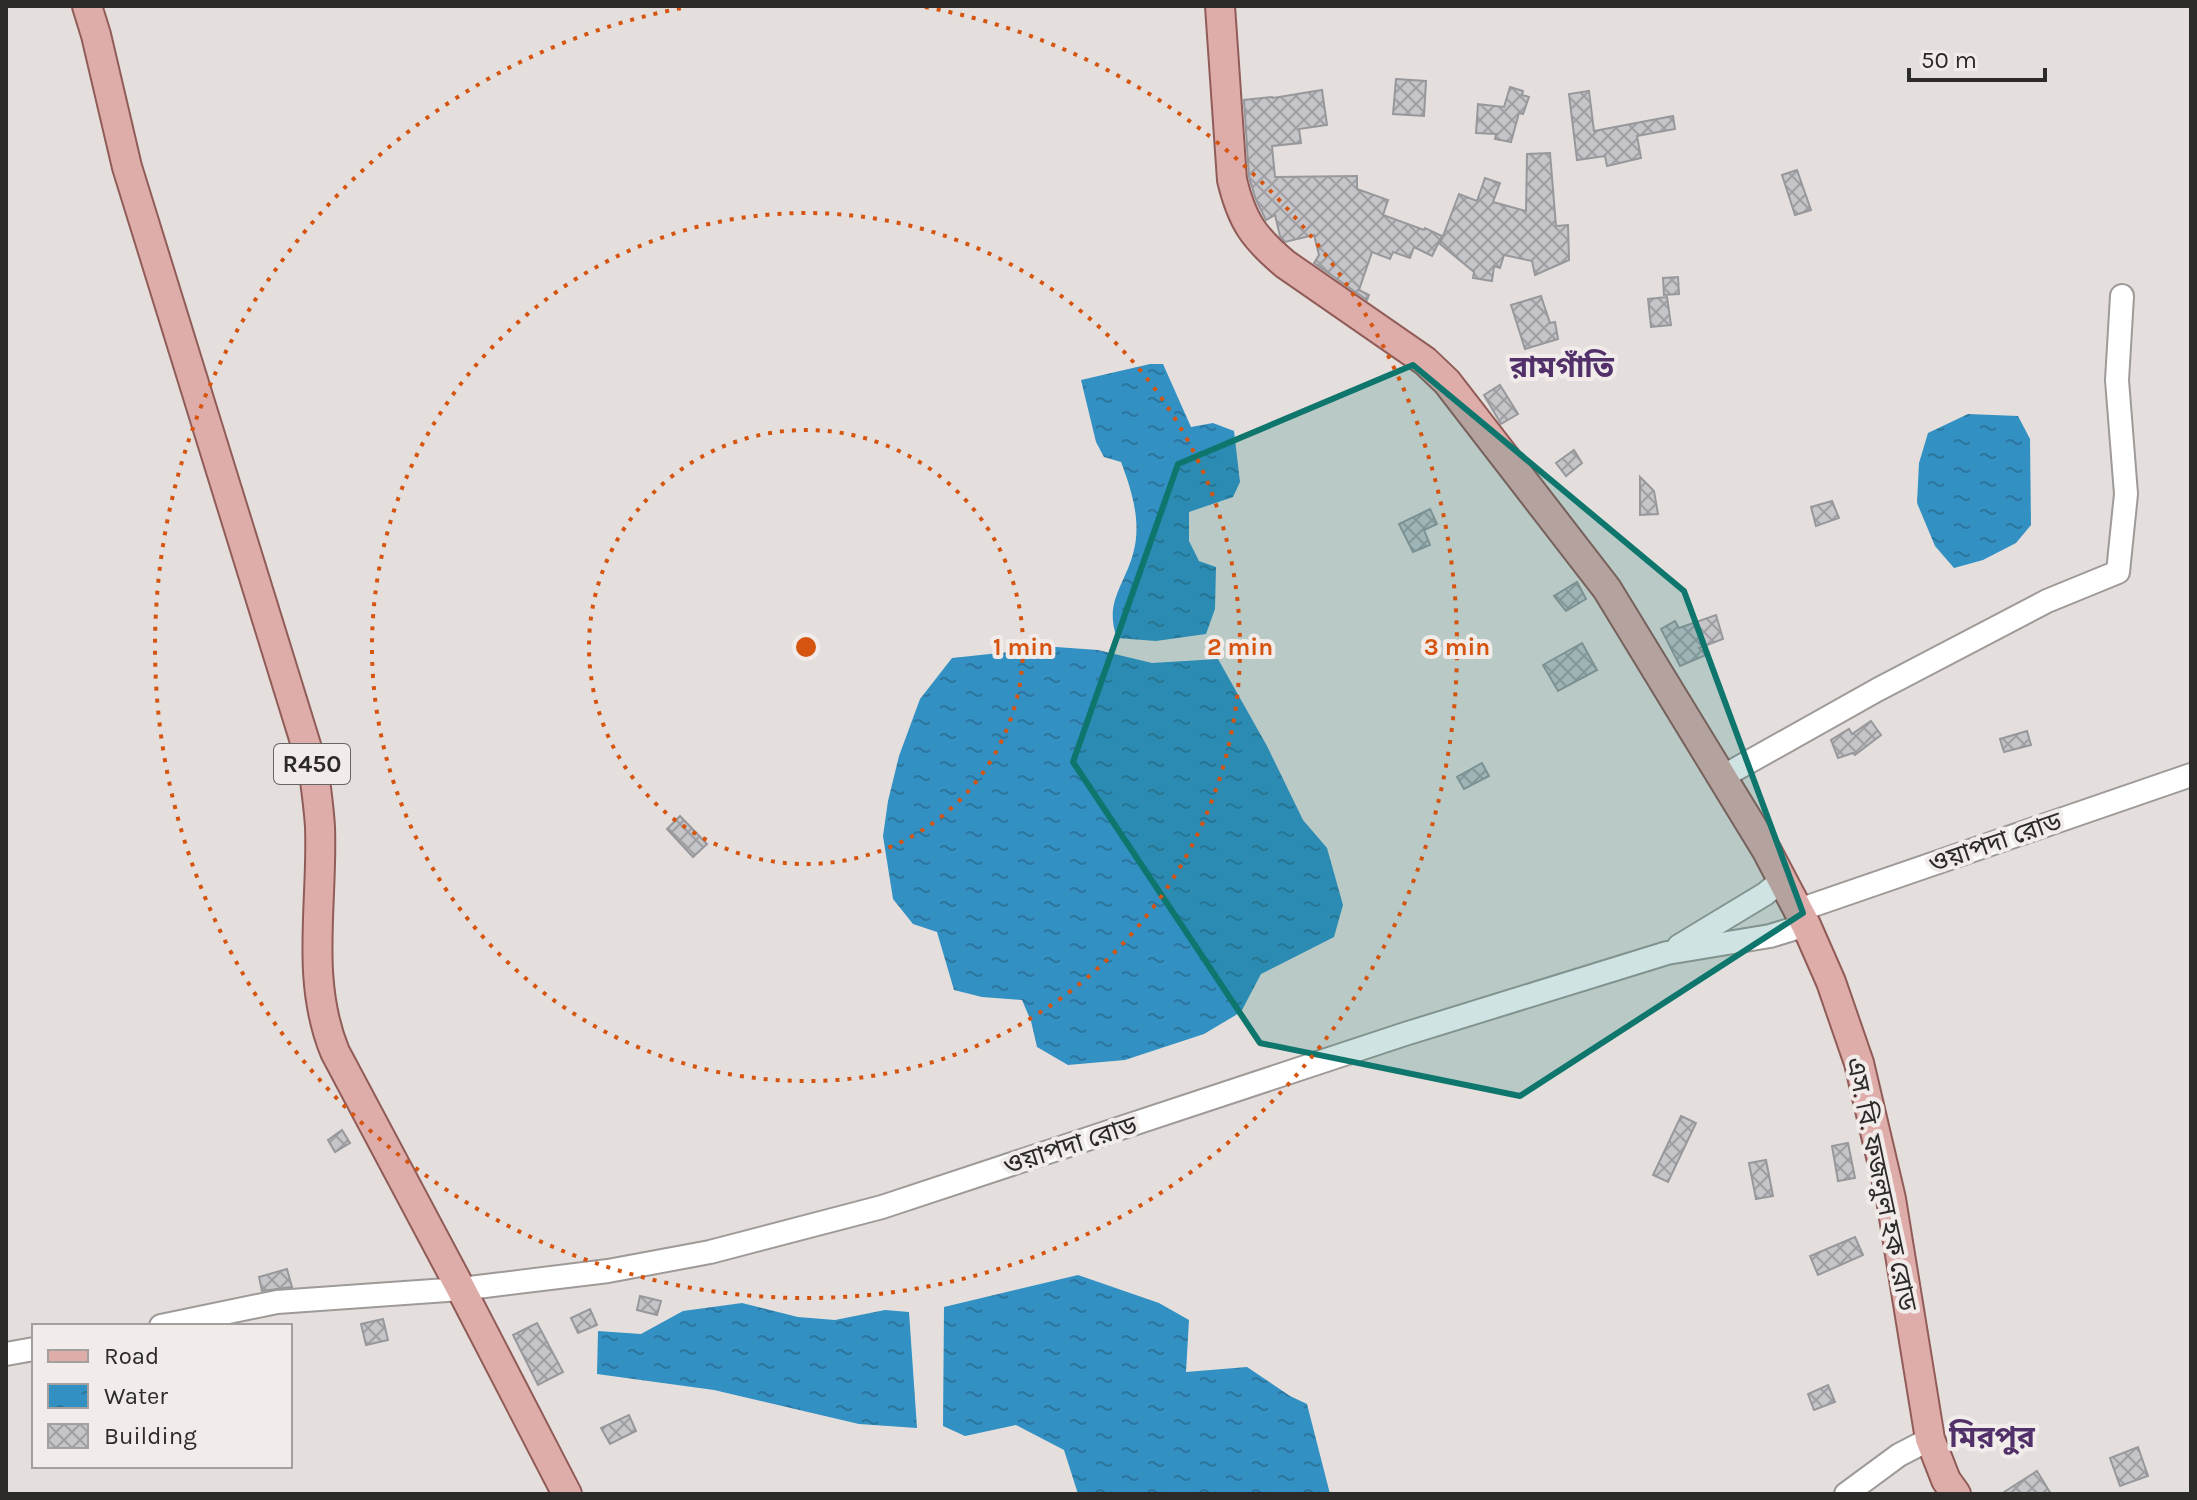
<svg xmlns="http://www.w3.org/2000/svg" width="2197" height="1500" font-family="Karla,'Noto Sans Bengali',sans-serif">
<defs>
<pattern id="water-ripples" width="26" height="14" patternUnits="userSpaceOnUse" patternTransform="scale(2)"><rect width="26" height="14" fill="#3390c3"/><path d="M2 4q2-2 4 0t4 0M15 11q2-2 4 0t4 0" fill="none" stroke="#2b769f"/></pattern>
<pattern id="building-cross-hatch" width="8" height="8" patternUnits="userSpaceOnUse" patternTransform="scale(2)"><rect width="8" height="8" fill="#c4c4c9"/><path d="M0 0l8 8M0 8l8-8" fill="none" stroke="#9f9fa3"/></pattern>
</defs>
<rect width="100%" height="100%" fill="#e4dfdc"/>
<g fill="url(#water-ripples)">
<path d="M1150 364H1163L1191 427 1213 423 1234 431 1240 482 1233 497 1189 512V541L1199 561 1216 567 1215 609 1206 634 1156 641 1117 638C1104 603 1124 586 1133 554 1142 523 1132 491 1121 462L1104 457 1096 442 1081 380Z"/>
<path d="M1968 414 2018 416 2030 439 2031 525 2016 543 1983 560 1954 568 1935 546 1917 503 1919 463 1928 433Z"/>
<path d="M1056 647 1098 650 1152 663 1218 659 1267 746 1303 820 1327 848 1343 905 1334 937 1261 974 1241 1012 1204 1034 1125 1060 1068 1065 1037 1047 1031 1021 1022 1000 982 997 954 990 937 932 913 924 893 899 883 836 888 801 899 756 920 699 952 658Z"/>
<path d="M1078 1275 1159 1303 1189 1320 1186 1372 1247 1367 1290 1396 1307 1404 1330 1494H1078L1064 1450 1016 1425 965 1436 943 1426 944 1307Z"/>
<path d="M742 1303 798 1317 835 1320 885 1310 909 1312 917 1428 859 1424 714 1390 597 1374 598 1331 641 1334 683 1311Z"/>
</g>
<g fill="url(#building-cross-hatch)" stroke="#97989c" stroke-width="2">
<path d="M1396 79 1426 81 1424 116 1393 114Z"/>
<path d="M1510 87 1523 91 1522 95 1529 97 1523 114 1519 113 1511 142 1495 139 1496 134 1476 133 1478 104 1504 107Z"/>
<path d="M1322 90 1327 125 1299 129 1301 143 1272 146 1275 177 1357 176V189L1388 200 1383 215 1424 230 1425 228 1442 236 1432 256 1414 247 1410 258 1393 252 1390 259 1372 252 1359 290 1369 295 1367 300 1314 263 1319 255 1314 235 1285 242 1280 236 1275 215 1266 220 1256 200 1249 177 1244 100 1272 97 1273 98Z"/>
<path d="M1589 91 1594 131 1673 116 1675 129 1637 136 1641 158 1607 166 1605 156 1577 160 1569 94Z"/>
<path d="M1550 153 1556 226 1568 225 1569 260 1535 275 1532 261 1504 255 1500 268 1494 266 1492 281 1473 278 1474 272 1440 244 1459 194 1477 201 1485 178 1500 183 1493 202 1526 211 1527 154Z"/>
<path d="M1797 170 1811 210 1795 215 1782 175Z"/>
<path d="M1678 277 1679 294 1664 295 1663 278Z"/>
<path d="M1541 296 1550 323 1555 322 1558 339 1525 349 1511 305Z"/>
<path d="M1667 297 1671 325 1651 327 1648 299Z"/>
<path d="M1500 385 1518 414 1501 424 1484 395Z"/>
<path d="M1574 450 1582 463 1566 476 1556 463Z"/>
<path d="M1640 477 1654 491 1658 514 1640 515Z"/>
<path d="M1832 501 1839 518 1816 526 1811 507Z"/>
<path d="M1430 509 1437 524 1424 530 1430 545 1413 552 1399 524Z"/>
<path d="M1577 582 1586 599 1566 611 1554 596Z"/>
<path d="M1716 615 1723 639 1699 648 1706 655 1680 666 1661 629 1675 621 1679 628Z"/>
<path d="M1582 643 1597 670 1558 691 1543 665Z"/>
<path d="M1871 721 1881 735 1855 755 1853 753 1838 758 1831 740 1849 729 1852 734Z"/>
<path d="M2027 731 2031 745 2004 752 2000 739Z"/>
<path d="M1482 763 1489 776 1464 789 1457 777Z"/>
<path d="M680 816 707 844 693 857 667 829Z"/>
<path d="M1681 1116 1696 1123 1668 1182 1653 1175Z"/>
<path d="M342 1130 350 1143 335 1152 328 1140Z"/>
<path d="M1848 1143 1855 1178 1838 1181 1832 1146Z"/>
<path d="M1766 1160 1773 1196 1756 1199 1749 1163Z"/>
<path d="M1855 1237 1863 1255 1818 1275 1810 1256Z"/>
<path d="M287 1269 292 1287 262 1291 259 1277Z"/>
<path d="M640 1296 661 1301 657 1315 637 1310Z"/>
<path d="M590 1309 597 1325 578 1333 571 1318Z"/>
<path d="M383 1319 388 1340 366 1345 361 1324Z"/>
<path d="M537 1323 563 1372 538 1385 513 1335Z"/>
<path d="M1828 1385 1835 1402 1814 1410 1808 1394Z"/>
<path d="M629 1415 636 1431 610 1444 601 1428Z"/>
<path d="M2138 1447 2148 1476 2120 1486 2110 1458Z"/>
<path d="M2037 1471 2051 1494H2001Z"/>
</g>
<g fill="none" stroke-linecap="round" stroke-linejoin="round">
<defs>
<g id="minor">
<path d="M1722 777 1877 690 2047 601 2118 572 2126 494 2117 380 2122 296"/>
<path d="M1799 910 2191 775"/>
<path d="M1679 946 1765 894 1782 880"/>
<path d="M161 1326 277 1302 461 1289 608 1271 710 1252 882 1207 1405 1034 1667 953 1770 936 1806 925"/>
<path d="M6 1354 34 1349"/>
<path d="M1846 1494 1899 1455 1930 1439"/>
</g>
<g id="major">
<path d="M87 6 96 35 127 167 314 771C316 790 319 808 320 827 323 903 305 979 335 1052L461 1289 567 1494"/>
<path d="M1220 6 1232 180C1242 221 1253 237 1285 264L1425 361 1447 382 1607 589 1767 851 1806 925 1831 982 1859 1063 1891 1199 1930 1439 1946 1480 1956 1494"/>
</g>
</defs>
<use href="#minor" stroke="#9e9a98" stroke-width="26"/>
<use href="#major" stroke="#915c58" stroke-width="32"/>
<use href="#minor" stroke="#fff" stroke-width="22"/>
<use href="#major" stroke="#deadaa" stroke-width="28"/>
</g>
<path fill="#0f766e" fill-opacity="0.2" stroke="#0f766e" stroke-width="6" stroke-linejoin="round" d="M1413 365 1684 591 1803 913 1520 1096 1260 1043 1073 762 1178 464Z"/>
<g fill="none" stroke="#d5540f" stroke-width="4" stroke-dasharray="4 8">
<circle cx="806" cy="647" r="217"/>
<circle cx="806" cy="647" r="434"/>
<path d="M925 7A651 651 0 1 1 687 7"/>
</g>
<g text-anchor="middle" stroke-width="8" stroke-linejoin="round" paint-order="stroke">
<rect fill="#f1ecea" stroke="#676564" stroke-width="2" x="274" y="744" width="76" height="40" rx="6"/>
<g font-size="24" font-weight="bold" fill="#2c2b2a">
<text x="312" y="772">R450</text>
</g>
<g font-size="26" fill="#2c2b2a" stroke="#f1ecea">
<text transform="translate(1995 842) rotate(-19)" y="9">ওয়াপদা রোড</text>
<text transform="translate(1070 1145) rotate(-18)" y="9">ওয়াপদা রোড</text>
<text transform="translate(1882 1184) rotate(78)" y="9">এস. বি. ফজলুল হক রোড</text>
</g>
<g font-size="30" font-weight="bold" fill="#52316a" stroke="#f1ecea">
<text x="1562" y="377">রামগাঁতি</text>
<text x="1992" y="1447">মিরপুর</text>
</g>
</g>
<circle cx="806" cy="647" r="12" fill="#d5540f" stroke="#f1ecea" stroke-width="4"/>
<g font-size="24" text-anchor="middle" font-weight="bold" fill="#d5540f" stroke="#f1ecea" stroke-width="8" stroke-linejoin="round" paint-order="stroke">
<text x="1023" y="655">1 min</text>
<text x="1240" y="655">2 min</text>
<text x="1457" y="655">3 min</text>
</g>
<rect width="2197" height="1500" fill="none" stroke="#2c2b2a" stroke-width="16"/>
<rect x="32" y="1324" width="260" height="144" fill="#f1ecea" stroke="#a29f9d" stroke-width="2"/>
<rect x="48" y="1350" width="40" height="12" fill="#deadaa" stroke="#a29f9d" stroke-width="2"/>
<text x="104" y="1364" font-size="24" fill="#2c2b2a">Road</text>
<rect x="48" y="1384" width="40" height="24" fill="url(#water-ripples)" stroke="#a29f9d" stroke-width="2"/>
<text x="104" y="1404" font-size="24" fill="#2c2b2a">Water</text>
<rect x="48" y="1424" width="40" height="24" fill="url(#building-cross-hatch)" stroke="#a29f9d" stroke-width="2"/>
<text x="104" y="1444" font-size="24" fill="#2c2b2a">Building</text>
<path d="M1909 68v12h136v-12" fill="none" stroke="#2c2b2a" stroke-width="4"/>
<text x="1921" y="68" font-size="24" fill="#2c2b2a" stroke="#f1ecea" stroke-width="6" paint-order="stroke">50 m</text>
</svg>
